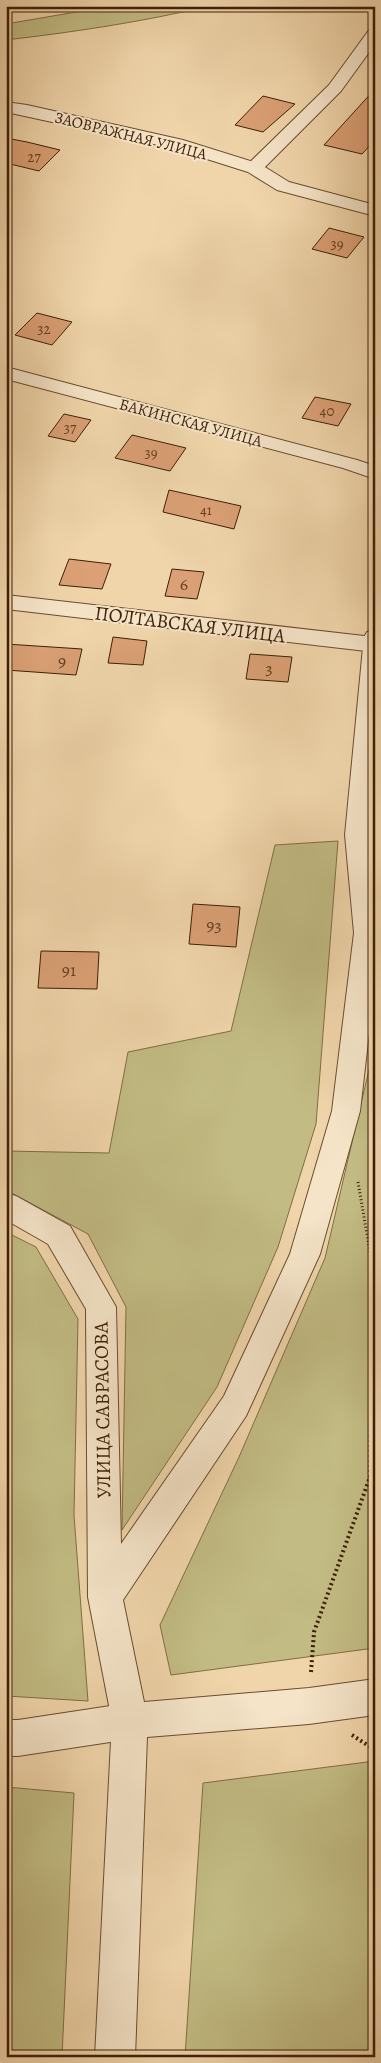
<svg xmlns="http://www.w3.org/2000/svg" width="381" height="2063" font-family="Alegreya,serif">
<rect width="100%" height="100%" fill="#f0d5aa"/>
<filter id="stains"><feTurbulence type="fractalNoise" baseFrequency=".004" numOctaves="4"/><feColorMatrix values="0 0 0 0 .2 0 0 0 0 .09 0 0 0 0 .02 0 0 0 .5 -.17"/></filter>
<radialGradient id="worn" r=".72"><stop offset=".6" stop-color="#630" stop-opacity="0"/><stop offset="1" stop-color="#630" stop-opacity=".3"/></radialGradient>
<g fill="#c2bb83" stroke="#806d44">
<path d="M111 6H209C142 22 74 32 6 40V24Z"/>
<path d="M338 841 316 1124 278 1247 217 1387 122 1530 126 1307 88 1234 6 1190V1151L109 1153 128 1052 231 1031 275 845Z"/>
<path d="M375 1044V1648L171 1675 160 1625 239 1457 325 1258Z"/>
<path d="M6 1232 36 1247 78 1319 74 1515 88 1701 6 1696Z"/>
<path d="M375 1761V2057H185L203 1783Z"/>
<path d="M6 1787 74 1793 62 2057H6Z"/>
</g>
<g fill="#dba075" stroke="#3d1f06">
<path d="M375 89V140L362 154 324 145Z"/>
<path d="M263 96 295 104 263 132 235 125Z"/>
<path d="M6 138 27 142 60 150 39 171 6 163Z"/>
<path d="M329 228 364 237 347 258 312 249Z"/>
<path d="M37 313 72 322 52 345 15 335Z"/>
<path d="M315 397 351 404 338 426 302 418Z"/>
<path d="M64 414 91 420 75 442 48 436Z"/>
<path d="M132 435 186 448 170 471 115 458Z"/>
<path d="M169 490 241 506 234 529 163 512Z"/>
<path d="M69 559 111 564 102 589 59 585Z"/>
<path d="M172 569 204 572 197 599 165 596Z"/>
<path d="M113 637 147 641 143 665 108 663Z"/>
<path d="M6 644 82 649 76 675 6 670Z"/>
<path d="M250 654 292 657 288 682 246 679Z"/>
<path d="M193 904 240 907 236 947 189 944Z"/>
<path d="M41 951 99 952 97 989 38 988Z"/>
</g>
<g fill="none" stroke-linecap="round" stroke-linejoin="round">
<defs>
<g id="minor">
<path d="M375 28V44L341 91 260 172 254 173 248 172 245 168 248 164 329 85 369 30Z"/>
<path d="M6 595 373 637 375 638V652L6 609Z"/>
<path d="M130 1703 143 1708 148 1721 143 1734 130 1739 18 1756H6V1720H18Z"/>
</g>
<g id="tertiary">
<path d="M6 102 27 105 183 140 260 164 289 182 375 205V216L277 190 248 172 172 148 6 112Z"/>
<path d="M6 367 357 460 375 466V479L343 468 6 379Z"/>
<path d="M375 630V783L371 835 375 878V981L360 1111 320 1254 246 1416 123 1600 144 1702 309 1688 375 1679V1715L309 1724 147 1737 135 2057H95L112 1721 88 1597 86 1309 48 1244 6 1220V1193L16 1196 70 1226 116 1307 121 1544 224 1396 290 1254 332 1111 354 933 345 835 364 637 367 632Z"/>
</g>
</defs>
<use href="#minor" stroke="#6a4c2f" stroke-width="2"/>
<use href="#tertiary" stroke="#6a4c2f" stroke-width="2"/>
<path stroke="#3d1f06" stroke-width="3" stroke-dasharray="1 2.5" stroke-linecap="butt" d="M358 1182 373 1269 372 1352"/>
<g stroke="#3d1f06" stroke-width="4" stroke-dasharray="2 3" stroke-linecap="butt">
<path d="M370 1477 375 1503"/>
<path d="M311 1672 314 1632 370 1477 372 1351"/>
<path d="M352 1735 375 1750"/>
</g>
<use href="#minor" fill="#f5e4c8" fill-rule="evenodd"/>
<use href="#tertiary" fill="#f5e4c8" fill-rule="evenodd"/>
</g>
<g text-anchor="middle" stroke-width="4" stroke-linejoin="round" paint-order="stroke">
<g font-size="15" fill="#643f22">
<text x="34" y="162">27</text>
<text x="337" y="249">39</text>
<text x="44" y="334">32</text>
<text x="327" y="416">40</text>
<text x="70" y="433">37</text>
<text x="151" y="458">39</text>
<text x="206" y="515">41</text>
</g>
<g font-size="16" fill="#3d1f06" stroke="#f5e4c8">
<text transform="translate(131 135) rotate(14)" y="6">ЗАОВРАЖНАЯ УЛИЦА</text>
<text transform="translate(191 422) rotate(15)" y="6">БАКИНСКАЯ УЛИЦА</text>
</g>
<g font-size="18" fill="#643f22">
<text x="184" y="590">6</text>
<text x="62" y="667">9</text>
<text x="269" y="674">3</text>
<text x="214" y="931">93</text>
<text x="69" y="976">91</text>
</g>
<g font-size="20" fill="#3d1f06" stroke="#f5e4c8">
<text transform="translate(190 624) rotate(7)" y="7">ПОЛТАВСКАЯ УЛИЦА</text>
<text transform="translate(102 1410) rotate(-91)" y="7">УЛИЦА САВРАСОВА</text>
</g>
</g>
<rect width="381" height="2063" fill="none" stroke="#f0d5aa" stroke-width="25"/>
<rect x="8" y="8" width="366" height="2048" fill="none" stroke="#3d1f06" stroke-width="2.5"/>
<rect x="12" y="12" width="356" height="2038" fill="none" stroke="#3d1f06"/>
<rect width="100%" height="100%" filter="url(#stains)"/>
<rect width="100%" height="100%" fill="url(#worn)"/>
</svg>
